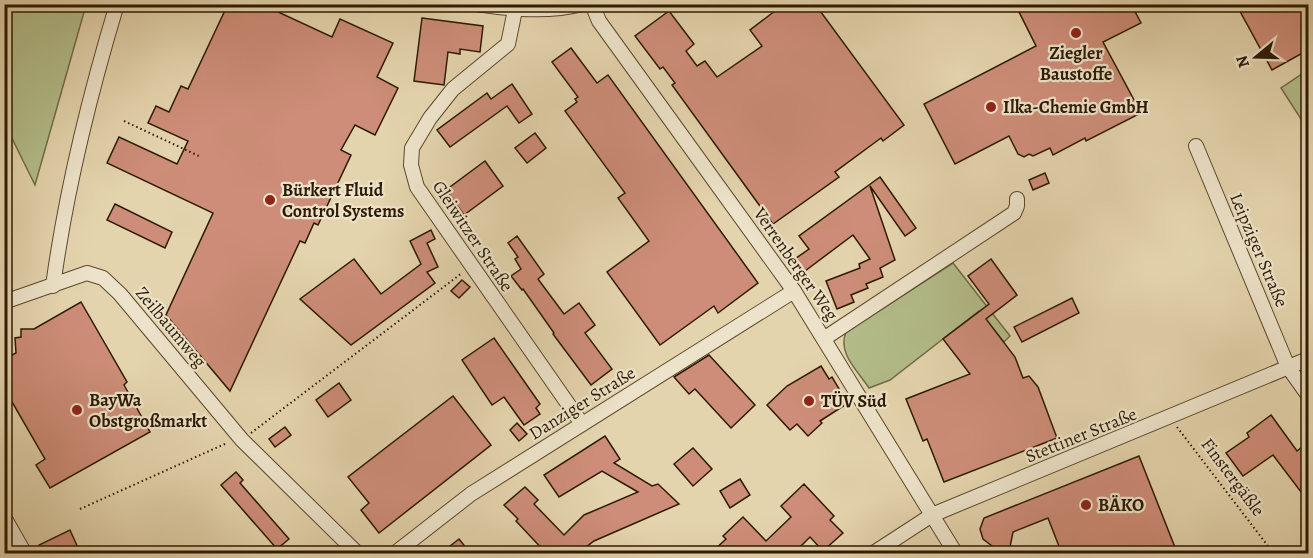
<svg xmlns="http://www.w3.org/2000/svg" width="1313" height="558" font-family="Alegreya,serif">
<rect width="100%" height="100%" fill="#e4d4ad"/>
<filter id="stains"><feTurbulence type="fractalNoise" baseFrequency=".00333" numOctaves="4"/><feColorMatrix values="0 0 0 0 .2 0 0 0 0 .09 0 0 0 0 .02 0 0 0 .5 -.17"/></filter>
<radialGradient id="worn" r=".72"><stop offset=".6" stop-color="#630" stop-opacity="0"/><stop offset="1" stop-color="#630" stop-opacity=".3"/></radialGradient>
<g fill="#b3bd8a" stroke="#706c46" stroke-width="1.5">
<path d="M5 4 86 5 35 185 5 124Z"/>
<path d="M1308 70V130L1281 88Z"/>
<path d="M953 263 1010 336 1004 342 979 311 890 380 869 388C858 371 837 353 846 332Z"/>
</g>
<g fill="#cd8d78" stroke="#2d1a03" stroke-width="1.5">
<path d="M228 4H261L332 37 340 19 393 43 377 77 398 88 375 135 355 125 341 150 351 155 318 225 314 223 305 243 300 241 230 391 166 315 213 213 107 163 119 137 177 164 188 141 148 123 156 106 169 112 181 86 188 89Z"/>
<path d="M784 4H815L904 125 883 141 881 138 835 172 839 177 773 224 672 85 675 83 663 67 660 69 635 36 669 11 694 44 686 51 697 66 705 61 717 77 762 46 750 30Z"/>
<path d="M1015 4H1131L1141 23 1103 42 1141 113 1086 141 1085 138 1053 155 1050 148 1033 156 1029 154 1024 157 1018 154 1009 136 955 164 924 104 1036 46Z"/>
<path d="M1236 4H1308V50L1272 70Z"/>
<path d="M422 18 483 26 480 52 460 49V54L448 52 444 85 414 81Z"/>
<path d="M571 48 597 83 608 75 758 283 718 313 714 306 660 345 607 272 649 241 618 198 625 193 565 111 577 102 575 99 578 97 552 62Z"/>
<path d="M512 84 532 114 519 123 507 106 450 147 437 130 487 93 491 99Z"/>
<path d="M535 133 546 148 527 163 515 148Z"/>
<path d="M485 161 503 186 464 215 446 190Z"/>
<path d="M1045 173 1049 183 1033 190 1029 180Z"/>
<path d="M880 177 916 228 905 236 870 186 895 260 880 268 883 277 866 284 868 288 851 295 854 302 837 309 826 281 860 268 859 264 870 259 853 235 801 274 792 261 809 249 799 236Z"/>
<path d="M115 204 172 232 165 248 107 220Z"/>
<path d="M431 230 435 239 427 243 438 267 427 272 435 283 351 345 300 299 354 259 381 294 421 264 410 241Z"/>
<path d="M517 236 544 274 538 279 564 314 579 303 595 325 585 333 612 369 591 385 553 334 554 333 523 289 522 290 511 276 521 269 515 259 518 257 508 243Z"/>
<path d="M991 259 1017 295 986 319 1015 357 1023 378 1029 376 1038 387 1057 438 944 482 927 439 923 441 906 399 970 374 943 339 989 304 968 276Z"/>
<path d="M462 280 470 287 459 298 451 291Z"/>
<path d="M1072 298 1079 313 1022 342 1014 327Z"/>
<path d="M81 302 127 382 124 385 150 432 50 488 36 465 45 459 4 388V359L16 353 15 338 21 337V329H34Z"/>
<path d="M494 338 540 404 536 408 540 414 524 425 504 397 492 405 462 360Z"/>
<path d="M709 355 755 405 731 428 695 389 689 394 674 377Z"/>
<path d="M821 366 829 379 832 377 844 397 841 398 845 405 820 421 822 423 808 436 797 424 790 430 767 405 787 386Z"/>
<path d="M339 383 351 400 328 417 316 400Z"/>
<path d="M453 396 491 445 379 533 361 510 369 503 348 477Z"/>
<path d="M1271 415 1297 451 1308 442V486L1301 492 1273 455 1243 476 1226 453 1249 437 1247 433Z"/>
<path d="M517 423 527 434 519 441 510 430Z"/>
<path d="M285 427 291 435 275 447 269 439Z"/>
<path d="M605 436 620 459 614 463 652 486 658 484 679 504 594 541 577 554H547L516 521 518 519 504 505 525 487 538 500 534 504 564 535 584 515 638 492 602 471 559 497 544 475Z"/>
<path d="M693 448 712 469 693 486 674 464Z"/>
<path d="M1139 456 1176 550 1168 554H1062L1048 518 1013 532 1010 547 990 554 992 546 983 539 980 529 984 518Z"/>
<path d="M236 472 243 480 240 483 289 539 277 549 221 485Z"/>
<path d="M740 479 750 495 730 508 720 491Z"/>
<path d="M804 484 834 516 830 520 843 533 823 551 810 537 793 554H710L726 539 723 536 743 517 766 541 791 517 781 506Z"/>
<path d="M70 530 78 548 72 550 73 554H43L39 545Z"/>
<path d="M459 539 471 554H440Z"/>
</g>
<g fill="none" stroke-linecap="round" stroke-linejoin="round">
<defs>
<g id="minor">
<path d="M476 4C511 9 548 13 582 4"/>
<path d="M592 4 599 21 794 291 956 554"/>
<path d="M515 10 508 44 453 89 430 118 412 148 411 165 417 187 582 424"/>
<path d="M1196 146 1288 367 1308 395"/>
<path d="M53 286C66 190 89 97 117 4"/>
<path d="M4 302 87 273 103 278 120 294 242 440 358 554"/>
<path d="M825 338 1014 213 1017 206V199"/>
<path d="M4 517 25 554"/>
<path d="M394 554 471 494 794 291"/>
<path d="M872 554 932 515 1308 359"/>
</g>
</defs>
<use href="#minor" stroke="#5b482e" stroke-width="16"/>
<g stroke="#2d1a03" stroke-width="2" stroke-dasharray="1.5 3" stroke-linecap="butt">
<path d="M124 121 201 157"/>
<path d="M1177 427 1274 554"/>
<path d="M251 433 462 273"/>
<path d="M80 509 227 443"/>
</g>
<use href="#minor" stroke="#ede3ca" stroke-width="14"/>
</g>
<g fill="#8f2418" stroke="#ede3ca" stroke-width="2">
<circle cx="1076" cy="33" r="6"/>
<circle cx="991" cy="107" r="6"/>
<circle cx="270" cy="200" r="6"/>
<circle cx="809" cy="401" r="6"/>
<circle cx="77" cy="410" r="6"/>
<circle cx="1086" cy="505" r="6"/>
</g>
<g text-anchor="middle" stroke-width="4.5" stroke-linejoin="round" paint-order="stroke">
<g font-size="18" font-weight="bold" fill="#2d1a03" stroke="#ede3ca" text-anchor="start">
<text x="1076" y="59" text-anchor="middle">Ziegler<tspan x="1076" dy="21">Baustoffe</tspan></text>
<text x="1003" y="113">Ilka-Chemie GmbH</text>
<text x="282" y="196">Bürkert Fluid<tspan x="282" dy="21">Control Systems</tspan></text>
<text x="89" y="406">BayWa<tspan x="89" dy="21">Obstgroßmarkt</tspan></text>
<text x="821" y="407">TÜV Süd</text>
<text x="1098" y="511">BÄKO</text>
</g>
<g font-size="18" fill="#2d1a03" stroke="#ede3ca">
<text transform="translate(473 236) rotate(56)" y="6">Gleiwitzer Straße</text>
<text transform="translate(1259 250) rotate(67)" y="6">Leipziger Straße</text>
<text transform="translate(796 264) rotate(55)" y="6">Verrenberger Weg</text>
<text transform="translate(171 327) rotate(50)" y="6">Zeilbaumweg</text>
<text transform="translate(582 403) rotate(-32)" y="6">Danziger Straße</text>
<text transform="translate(1081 435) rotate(-22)" y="6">Stettiner Straße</text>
<text transform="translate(1233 477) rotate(53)" y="6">Finstergäßle</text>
</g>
</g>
<rect width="1313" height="558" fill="none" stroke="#e4d4ad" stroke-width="24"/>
<rect x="6" y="6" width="1301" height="546" fill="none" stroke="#2d1a03" stroke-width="3"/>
<rect x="12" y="12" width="1289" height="534" fill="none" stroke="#2d1a03" stroke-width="1.5"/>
<g transform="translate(1256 57) rotate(251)" stroke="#ede3ca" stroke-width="4.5" paint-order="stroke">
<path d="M0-4.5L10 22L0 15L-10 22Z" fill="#2d1a03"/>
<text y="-9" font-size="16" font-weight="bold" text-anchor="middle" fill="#2d1a03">N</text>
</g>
<rect width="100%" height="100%" filter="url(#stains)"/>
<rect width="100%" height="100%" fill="url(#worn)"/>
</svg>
